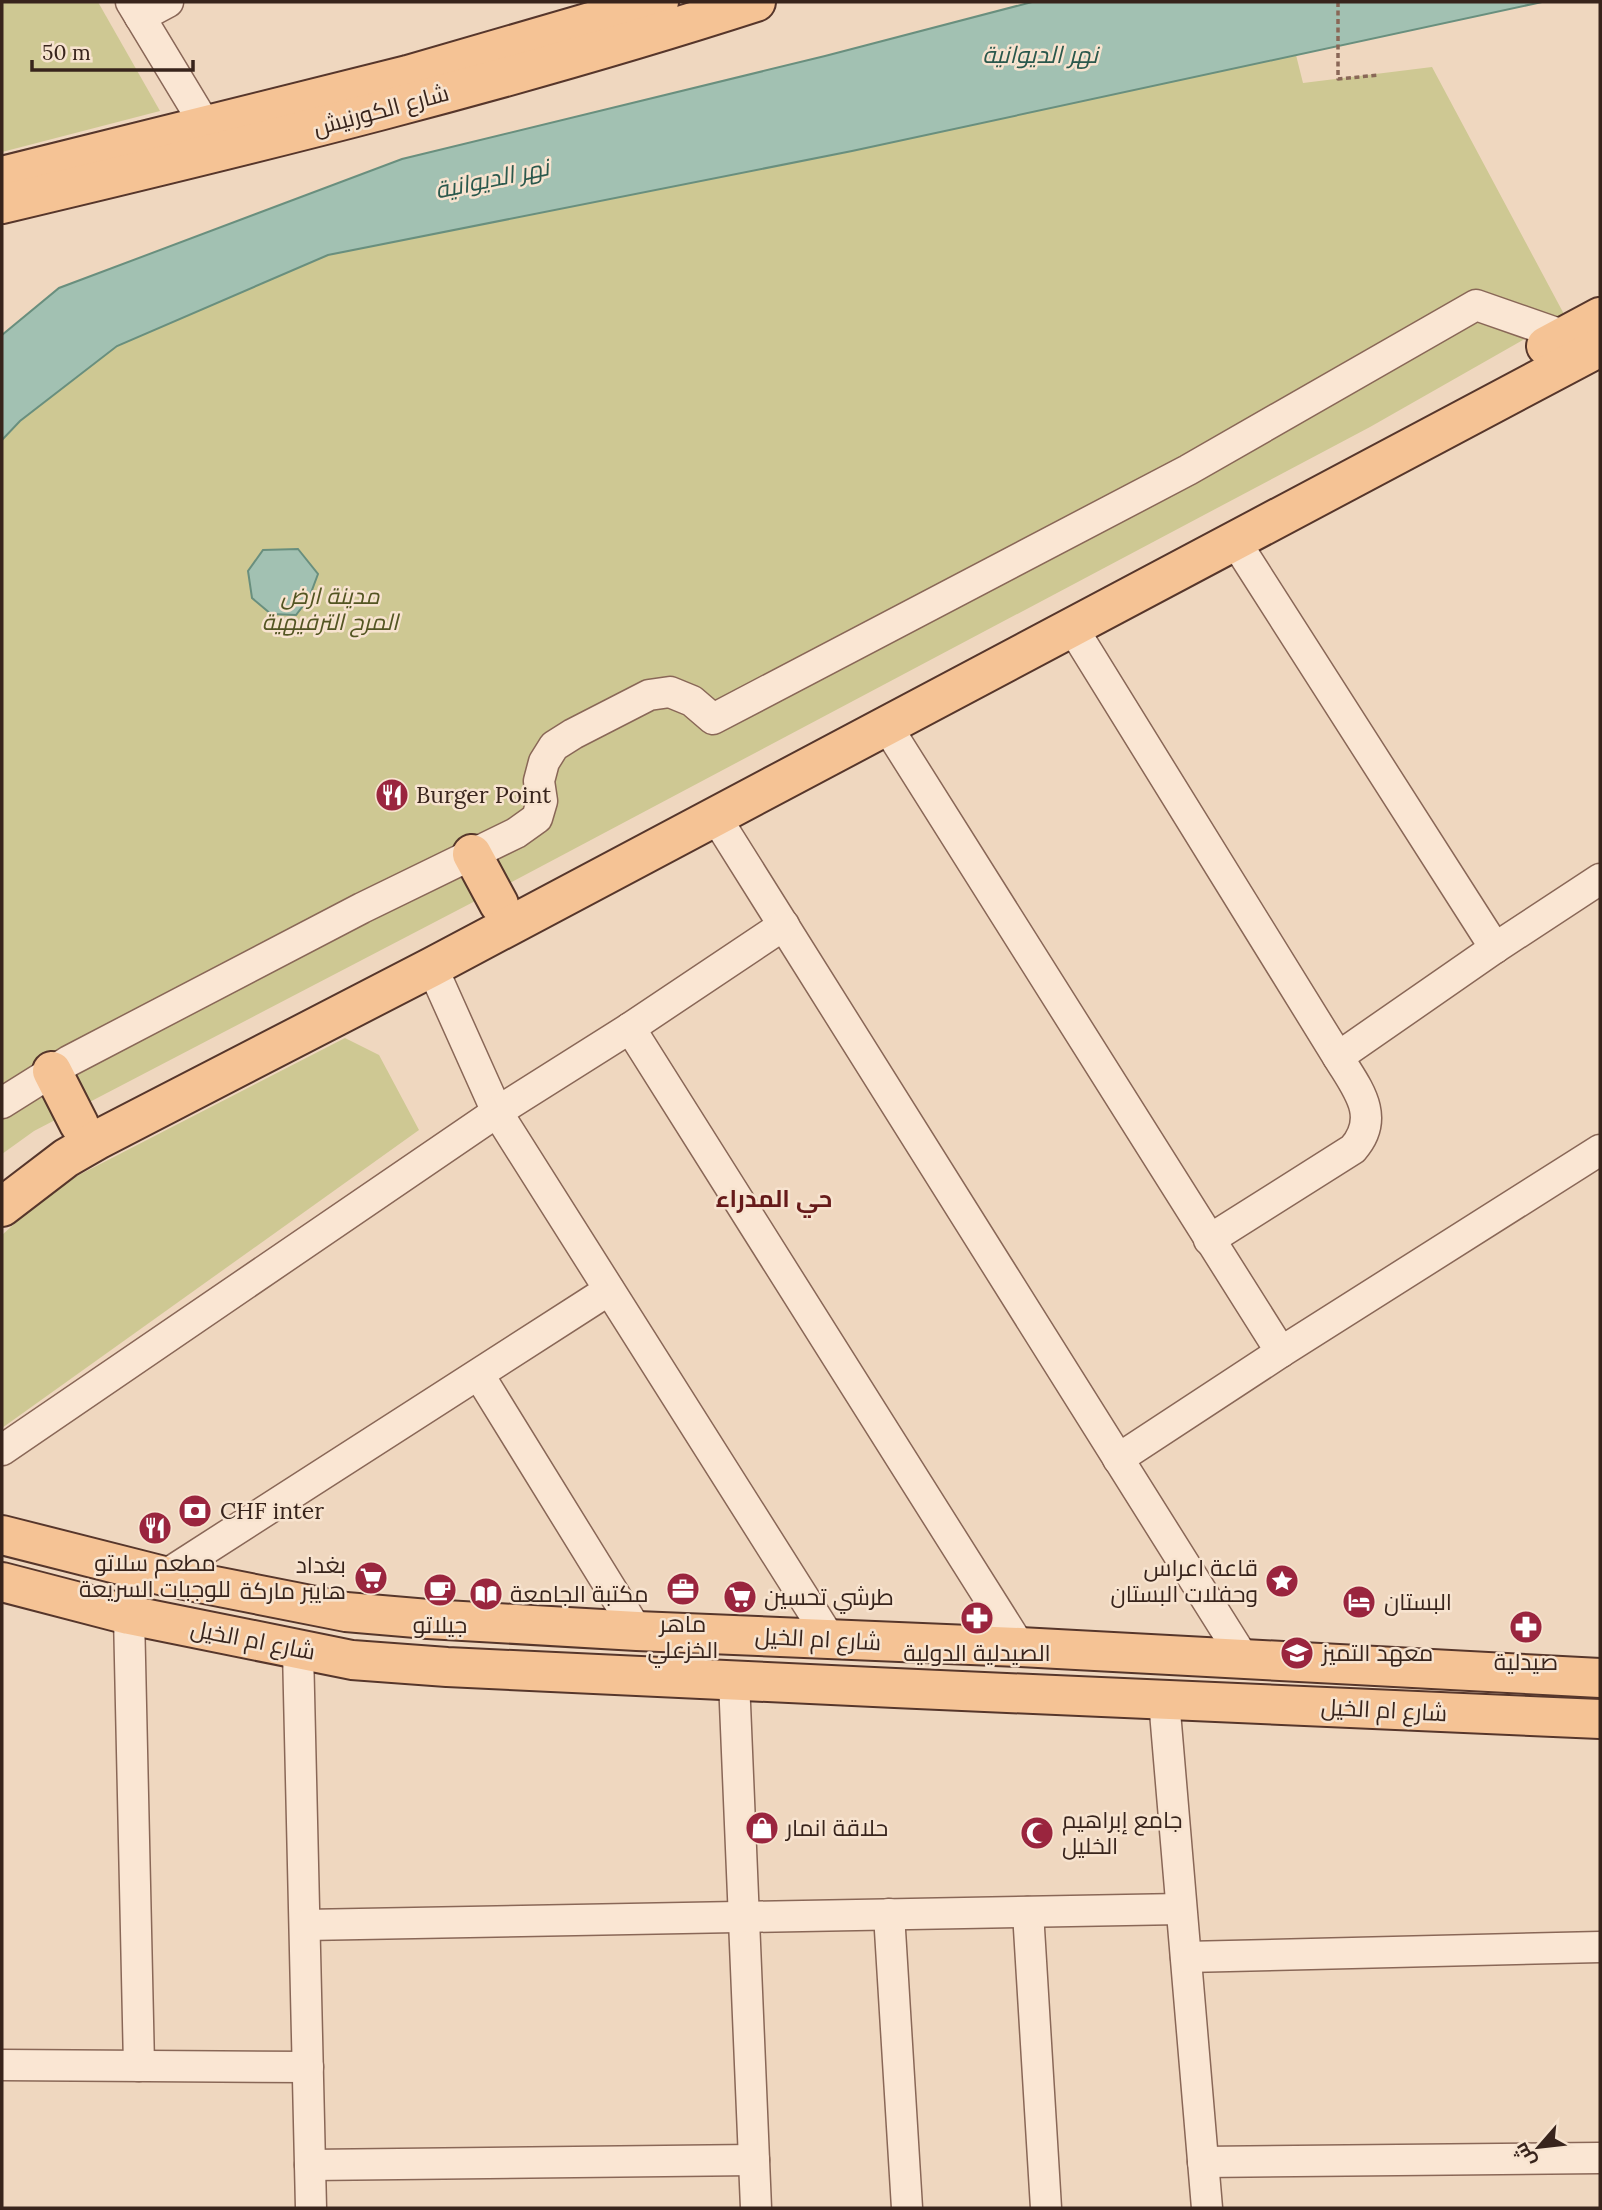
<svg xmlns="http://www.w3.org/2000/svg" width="1602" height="2210" font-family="Lora,Cairo,serif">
<rect width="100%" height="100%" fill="#efd7bf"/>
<g fill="#cec893">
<path d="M2 2H98L160 111 2 152Z"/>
<path d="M1296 55 1303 83 1432 67 1565 316 1370 427 504 886 34 1131 2 1154V440L20 421 117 346 328 255 1015 116Z"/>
<path d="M345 1038 379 1055 419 1130 2 1428V1235L44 1197 77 1176Z"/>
</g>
<g fill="#a2c1b2" stroke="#698f7e" stroke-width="2">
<path d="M1032 2H1542L852 151 328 255 117 346 20 421 2 440V335L59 288 402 159 825 56Z"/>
<path d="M298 549 318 574 309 598 296 615 271 614 252 598 248 571 263 550Z"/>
</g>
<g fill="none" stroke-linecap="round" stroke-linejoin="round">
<defs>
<g id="minor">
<path d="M131 2 215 141"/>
<path d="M140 17 168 2"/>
<path d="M1235 541 1495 948"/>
<path d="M1072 627 1338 1057C1356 1087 1382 1116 1353 1149L1209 1240"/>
<path d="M886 725 1281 1352"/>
<path d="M715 816 1244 1659"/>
<path d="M432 967 497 1112 830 1639"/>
<path d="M630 1028 1020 1647"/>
<path d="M1338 1057 1495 948 1600 879"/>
<path d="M2 1103 69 1061 362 908 516 833 537 818 542 801 539 781 544 762 554 746 573 734 649 695 670 692 692 701 713 719 1188 470 1476 305 1565 336"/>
<path d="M479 1375 637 1631"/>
<path d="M2 1450 497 1112 630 1028 784 925"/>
<path d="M1118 1459 1281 1352 1600 1150"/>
<path d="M164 1576 609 1290"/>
<path d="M129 1615 139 2066"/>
<path d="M298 1650 311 2208"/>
<path d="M734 1680 756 2208"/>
<path d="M1164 1700 1207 2208"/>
<path d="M1028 1912 1046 2208"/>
<path d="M889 1914 907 2208"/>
<path d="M305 1925 1181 1909"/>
<path d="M1186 1957 1600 1947"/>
<path d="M2 2065 308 2067"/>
<path d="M1203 2162 1600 2158"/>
<path d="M310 2165 754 2160"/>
</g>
<g id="major">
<path d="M2 176 408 75 659 2"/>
<path d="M2 204C255 144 508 82 756 2"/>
<path d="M1546 346 1600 317"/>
<path d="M472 854 499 904"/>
<path d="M52 1071 79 1124"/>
<path d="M2 1207 66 1158 99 1139 432 967 1600 347"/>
<path d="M2 1535 164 1576 346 1612 428 1619 637 1631 1020 1647 1600 1678"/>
<path d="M2 1582 129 1615 352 1660 447 1667 895 1688 1600 1719"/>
</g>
</defs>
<use href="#minor" stroke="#896757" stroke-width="33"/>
<use href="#major" stroke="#56362b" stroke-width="42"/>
<path stroke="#896757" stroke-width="3.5" stroke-dasharray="5 3.5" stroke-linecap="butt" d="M1338 2V79L1379 75"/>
<use href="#minor" stroke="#fae6d3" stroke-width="30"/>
<use href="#major" stroke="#f5c395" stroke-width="38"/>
</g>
<defs>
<symbol id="restaurant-disc" viewBox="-11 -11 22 22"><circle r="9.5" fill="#9a253e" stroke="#f7e3cf"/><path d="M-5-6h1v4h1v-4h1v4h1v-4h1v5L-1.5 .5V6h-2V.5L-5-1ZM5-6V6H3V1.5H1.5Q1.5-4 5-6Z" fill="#fff"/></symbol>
<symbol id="bank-disc" viewBox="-11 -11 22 22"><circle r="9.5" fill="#9a253e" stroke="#f7e3cf"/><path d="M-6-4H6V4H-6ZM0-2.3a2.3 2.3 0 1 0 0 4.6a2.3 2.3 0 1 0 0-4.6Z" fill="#fff"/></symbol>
<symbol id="supermarket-disc" viewBox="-11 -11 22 22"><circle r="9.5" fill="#9a253e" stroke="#f7e3cf"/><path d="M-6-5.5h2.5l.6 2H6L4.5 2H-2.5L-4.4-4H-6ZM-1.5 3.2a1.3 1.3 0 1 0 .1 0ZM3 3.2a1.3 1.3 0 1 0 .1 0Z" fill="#fff"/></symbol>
<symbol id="sight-disc" viewBox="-11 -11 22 22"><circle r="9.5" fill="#9a253e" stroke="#f7e3cf"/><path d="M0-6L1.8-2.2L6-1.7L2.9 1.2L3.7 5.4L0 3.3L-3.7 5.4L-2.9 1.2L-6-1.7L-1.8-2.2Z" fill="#fff"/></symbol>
<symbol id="office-disc" viewBox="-11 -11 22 22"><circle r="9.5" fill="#9a253e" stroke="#f7e3cf"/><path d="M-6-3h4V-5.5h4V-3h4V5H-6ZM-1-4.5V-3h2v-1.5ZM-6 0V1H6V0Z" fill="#fff"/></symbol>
<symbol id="cafe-disc" viewBox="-11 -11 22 22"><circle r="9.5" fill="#9a253e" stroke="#f7e3cf"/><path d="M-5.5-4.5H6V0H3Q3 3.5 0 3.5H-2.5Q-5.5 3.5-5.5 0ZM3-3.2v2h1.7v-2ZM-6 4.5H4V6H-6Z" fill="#fff"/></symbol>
<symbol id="library-disc" viewBox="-11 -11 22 22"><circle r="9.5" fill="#9a253e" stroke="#f7e3cf"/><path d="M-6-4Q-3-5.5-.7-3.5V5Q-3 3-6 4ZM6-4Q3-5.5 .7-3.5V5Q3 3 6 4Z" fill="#fff"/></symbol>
<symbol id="hotel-disc" viewBox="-11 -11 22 22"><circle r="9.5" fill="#9a253e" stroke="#f7e3cf"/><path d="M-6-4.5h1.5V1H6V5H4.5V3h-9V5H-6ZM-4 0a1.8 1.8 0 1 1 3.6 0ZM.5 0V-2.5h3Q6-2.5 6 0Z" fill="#fff"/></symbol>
<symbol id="pharmacy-disc" viewBox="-11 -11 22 22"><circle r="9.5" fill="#9a253e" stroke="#f7e3cf"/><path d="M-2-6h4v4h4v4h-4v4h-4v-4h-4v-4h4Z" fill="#fff"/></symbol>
<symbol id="school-disc" viewBox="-11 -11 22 22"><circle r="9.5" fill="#9a253e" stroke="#f7e3cf"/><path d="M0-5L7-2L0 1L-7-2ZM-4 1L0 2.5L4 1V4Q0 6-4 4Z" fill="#fff"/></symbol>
<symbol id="shop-disc" viewBox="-11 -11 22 22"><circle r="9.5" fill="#9a253e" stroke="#f7e3cf"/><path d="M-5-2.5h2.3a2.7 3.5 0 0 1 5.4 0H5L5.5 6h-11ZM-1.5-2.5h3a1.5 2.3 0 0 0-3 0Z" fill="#fff"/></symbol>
<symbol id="mosque-disc" viewBox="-11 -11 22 22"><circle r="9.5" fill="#9a253e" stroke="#f7e3cf"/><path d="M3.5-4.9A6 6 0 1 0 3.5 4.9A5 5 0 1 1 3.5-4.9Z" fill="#fff"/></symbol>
</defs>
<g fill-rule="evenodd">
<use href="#restaurant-disc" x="373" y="776" width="38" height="38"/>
<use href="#bank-disc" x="176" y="1492" width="38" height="38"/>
<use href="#restaurant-disc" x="136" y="1509" width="38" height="38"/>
<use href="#supermarket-disc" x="352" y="1559" width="38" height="38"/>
<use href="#sight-disc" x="1263" y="1562" width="38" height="38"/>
<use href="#office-disc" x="664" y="1570" width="38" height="38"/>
<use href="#cafe-disc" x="421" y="1571" width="38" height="38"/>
<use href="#library-disc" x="467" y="1575" width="38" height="38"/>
<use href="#supermarket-disc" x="721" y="1578" width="38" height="38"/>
<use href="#hotel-disc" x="1340" y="1583" width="38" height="38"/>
<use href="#pharmacy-disc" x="958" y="1599" width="38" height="38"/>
<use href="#pharmacy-disc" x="1507" y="1608" width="38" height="38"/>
<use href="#school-disc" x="1278" y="1634" width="38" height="38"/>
<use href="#shop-disc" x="743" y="1809" width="38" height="38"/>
<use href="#mosque-disc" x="1018" y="1814" width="38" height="38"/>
</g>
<g text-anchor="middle" stroke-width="5" stroke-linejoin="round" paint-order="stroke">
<g font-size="23" fill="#38241c" stroke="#f7e3cf">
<text transform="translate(381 110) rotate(-15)" y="8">شارع الكورنيش</text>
<text transform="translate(818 1639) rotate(3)" y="8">شارع ام الخيل</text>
<text transform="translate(253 1640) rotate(11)" y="8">شارع ام الخيل</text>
<text transform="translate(1384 1710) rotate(3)" y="8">شارع ام الخيل</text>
</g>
<g font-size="23" font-style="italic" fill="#535522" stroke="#f7e3cf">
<text x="330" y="604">مدينة ارض<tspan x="330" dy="26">المرح الترفيهية</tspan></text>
</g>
<g font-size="23" fill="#38241c" stroke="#f7e3cf" text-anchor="start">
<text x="416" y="803">Burger Point</text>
<text x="220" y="1519">CHF inter</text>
<text x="155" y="1571" text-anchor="middle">مطعم سلاتو<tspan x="155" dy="26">للوجبات السريعة</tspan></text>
<text x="346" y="1573" text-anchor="end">بغداد<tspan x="346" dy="26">هايبر ماركة</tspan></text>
<text x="1258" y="1576" text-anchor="end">قاعة اعراس<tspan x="1258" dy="26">وحفلات البستان</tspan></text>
<text x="510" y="1602">مكتبة الجامعة</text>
<text x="764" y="1605">طرشي تحسين</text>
<text x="1384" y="1610">البستان</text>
<text x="683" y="1632" text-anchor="middle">ماهر<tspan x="683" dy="26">الخزعلي</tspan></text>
<text x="440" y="1633" text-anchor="middle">جيلاتو</text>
<text x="977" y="1661" text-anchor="middle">الصيدلية الدولية</text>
<text x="1322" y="1661">معهد التميز</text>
<text x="1526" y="1670" text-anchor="middle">صيدلية</text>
<text x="1062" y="1828">جامع إبراهيم<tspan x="1062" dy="26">الخليل</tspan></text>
<text x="786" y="1836">حلاقة انمار</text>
</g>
<g font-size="24" font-style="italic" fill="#2a584c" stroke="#f7e3cf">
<text x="1040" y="63">نهر الديوانية</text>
<text transform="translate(492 179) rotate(-12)" y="8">نهر الديوانية</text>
</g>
<g font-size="24" font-weight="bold" fill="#661a1a" stroke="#f7e3cf">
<text x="774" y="1207">حي المدراء</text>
</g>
</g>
<rect width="1602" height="2210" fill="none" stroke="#38241c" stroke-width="7"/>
<g transform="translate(1539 2147) rotate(242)" stroke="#f7e3cf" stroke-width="5" paint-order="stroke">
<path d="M0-5L12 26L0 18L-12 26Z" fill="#38241c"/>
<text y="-10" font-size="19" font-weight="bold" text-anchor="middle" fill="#38241c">ش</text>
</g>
<path d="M32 60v10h161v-10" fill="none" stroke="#38241c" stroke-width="3.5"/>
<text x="42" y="60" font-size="21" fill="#38241c" stroke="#f7e3cf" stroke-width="5" paint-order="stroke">50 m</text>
</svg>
